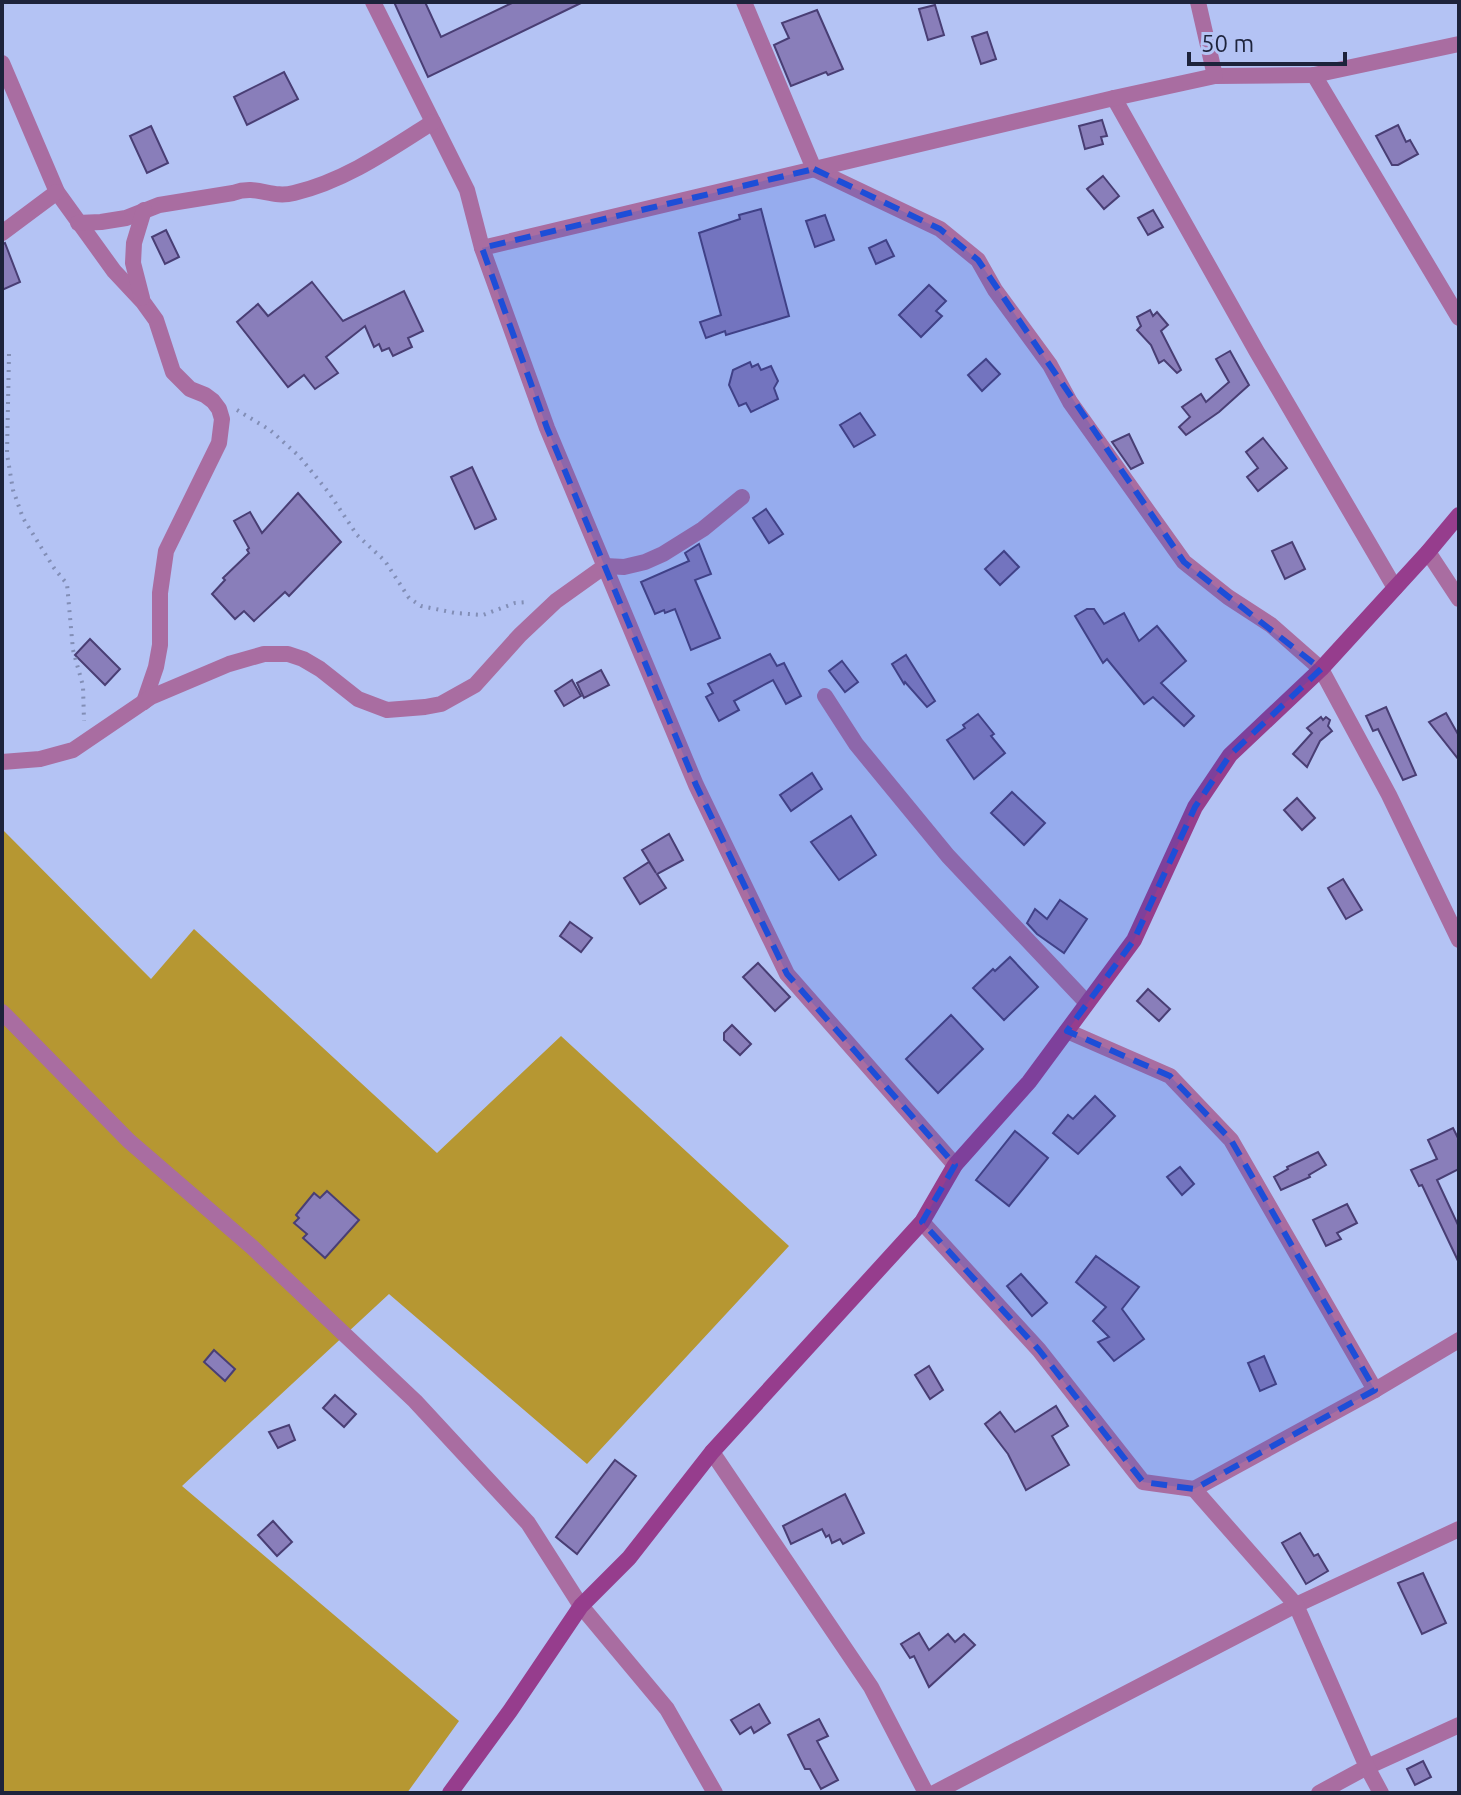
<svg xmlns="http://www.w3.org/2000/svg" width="1461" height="1795" font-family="Ubuntu,sans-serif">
<rect width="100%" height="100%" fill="#b4c3f4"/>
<path fill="#b69732" d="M2 829 151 979 194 929 437 1153 561 1036 789 1246 587 1464 389 1294 182 1486 459 1721 407 1793H2Z"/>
<g fill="#897eba" stroke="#493e74" stroke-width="2">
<path d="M394 2H425L441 37 514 2H583L428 77Z"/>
<path d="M935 5 944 35 928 40 919 9Z"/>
<path d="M817 10 843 69 828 75 826 72 791 86 774 45 789 38 782 23Z"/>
<path d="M987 32 996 59 981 64 972 37Z"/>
<path d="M284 72 298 99 247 125 234 97Z"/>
<path d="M1102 120 1107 136 1101 137 1103 144 1085 149 1079 126Z"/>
<path d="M1398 125 1406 142 1410 140 1418 154 1398 165H1392L1376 136Z"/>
<path d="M151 126 168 163 147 173 130 136Z"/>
<path d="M1103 176 1119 196 1104 209 1087 189Z"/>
<path d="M761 209 789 316 726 335 725 331 706 338 700 322 721 315 699 233 740 219 739 215Z"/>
<path d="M1153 210 1163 227 1148 235 1138 218Z"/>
<path d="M825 215 834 240 815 247 806 221Z"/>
<path d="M166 230 179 257 165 264 152 237Z"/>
<path d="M886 240 894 256 876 264 869 248Z"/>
<path d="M5 243 20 282 2 290V244Z"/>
<path d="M312 282 343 321 404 291 423 331 408 338 412 347 393 356 389 348 382 351 379 344 374 347 365 326 326 357 338 373 315 389 304 375 288 387 237 322 258 304 268 316Z"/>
<path d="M929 285 946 301 936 311 942 316 921 337 899 315Z"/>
<path d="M1150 310 1153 316 1157 312 1168 325 1161 331 1181 370 1177 373 1164 360 1159 363 1151 345 1137 330 1141 326 1137 317Z"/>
<path d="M1230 351 1249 385 1219 412 1186 435 1179 427 1190 417 1182 407 1201 394 1206 402 1229 382 1216 359Z"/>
<path d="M986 359 1000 374 982 391 968 375Z"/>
<path d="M750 362 752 367 758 364 761 370 771 366 778 381 774 388 778 399 751 412 746 403 739 406 729 385 733 370Z"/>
<path d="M860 413 875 435 854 447 840 425Z"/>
<path d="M1129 434 1143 463 1131 469 1112 442Z"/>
<path d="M1263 438 1287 468 1258 491 1247 477 1258 468 1246 452Z"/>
<path d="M472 467 496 519 475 529 451 477Z"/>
<path d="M298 493 341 542 289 596 285 592 254 621 244 611 235 619 212 594 225 580 223 578 249 553 247 550 249 548 234 521 250 512 262 533Z"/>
<path d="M766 509 783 534 769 543 753 518Z"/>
<path d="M1292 542 1305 569 1285 579 1272 551Z"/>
<path d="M699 544 711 574 695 580 720 638 691 650 675 609 665 613 664 610 655 614 641 582 689 561 685 553Z"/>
<path d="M1004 551 1019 567 1000 585 985 569Z"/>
<path d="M1087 609H1094L1104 624 1124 613 1139 641 1157 626 1186 661 1161 683 1194 716 1184 726 1153 697 1144 704 1107 659 1103 663 1075 616Z"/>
<path d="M90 639 120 669 105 685 75 655Z"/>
<path d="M770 654 777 666 784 663 801 696 786 704 773 680 734 701 739 710 719 721 706 697 713 693 708 684Z"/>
<path d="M906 655 935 701 927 707 905 682 904 684 892 664Z"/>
<path d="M842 661 858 682 845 692 829 671Z"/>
<path d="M601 670 609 685 584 698 577 683Z"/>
<path d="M572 680 581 696 564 706 555 691Z"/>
<path d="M1386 707 1416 775 1403 780 1378 729 1373 731 1366 716Z"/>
<path d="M1446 713 1459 736V760L1429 722Z"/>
<path d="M978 714 994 734 991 736 1005 753 974 779 947 740 965 728 963 725Z"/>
<path d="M1321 717 1323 720 1326 717 1330 720 1328 726 1332 731 1320 741 1307 767 1293 754 1312 733 1307 728Z"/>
<path d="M812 773 822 789 791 811 780 795Z"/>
<path d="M1012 792 1045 823 1024 845 991 813Z"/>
<path d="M1297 798 1315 818 1302 830 1284 810Z"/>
<path d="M851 816 876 855 839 880 811 842Z"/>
<path d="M669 834 683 860 657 874 666 888 640 904 624 878 649 862 656 873 642 850Z"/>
<path d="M1343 879 1362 910 1346 919 1328 888Z"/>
<path d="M1060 900 1087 919 1064 953 1037 934 1027 923 1035 909 1047 919Z"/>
<path d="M570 922 592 938 581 952 560 936Z"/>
<path d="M1010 957 1038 987 1004 1020 973 988 993 969 995 971Z"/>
<path d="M758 963 790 997 775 1011 743 977Z"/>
<path d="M1148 989 1170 1009 1159 1021 1137 1001Z"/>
<path d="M951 1015 983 1049 938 1093 906 1059Z"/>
<path d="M732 1025 751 1044 740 1055 724 1040V1033Z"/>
<path d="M1095 1096 1115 1116 1078 1154 1053 1133 1068 1115 1073 1119Z"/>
<path d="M1453 1128 1459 1140V1169L1437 1180 1459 1227V1263L1422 1185 1419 1186 1411 1170 1437 1159 1428 1140Z"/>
<path d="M1015 1131 1048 1158 1009 1206 976 1180Z"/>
<path d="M1318 1152 1326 1165 1309 1175 1310 1177 1281 1190 1274 1177 1288 1169 1287 1167Z"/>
<path d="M1180 1167 1194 1184 1182 1195 1167 1177Z"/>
<path d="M327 1191 359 1220 325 1258 303 1238 307 1234 294 1223 299 1218 296 1215 314 1193 320 1198Z"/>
<path d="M1347 1204 1357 1223 1337 1233 1341 1239 1326 1246 1313 1220Z"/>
<path d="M1096 1256 1139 1287 1122 1309 1144 1339 1114 1361 1098 1342 1109 1337 1093 1321 1106 1307 1076 1282Z"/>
<path d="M1021 1274 1047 1303 1032 1316 1007 1286Z"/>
<path d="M214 1350 235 1369 225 1381 204 1362Z"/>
<path d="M1264 1356 1276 1384 1260 1391 1248 1363Z"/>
<path d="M929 1366 943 1390 930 1399 915 1375Z"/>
<path d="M335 1395 356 1414 344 1427 323 1408Z"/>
<path d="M1056 1406 1068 1426 1052 1436 1069 1465 1026 1490 1008 1454 985 1424 1000 1412 1015 1432Z"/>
<path d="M289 1425 295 1440 278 1448 269 1432Z"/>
<path d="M615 1460 636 1476 577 1554 556 1537Z"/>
<path d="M845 1494 864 1533 843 1544 840 1539 832 1543 829 1535 826 1537 822 1529 791 1544 783 1526Z"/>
<path d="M273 1521 292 1542 277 1556 258 1535Z"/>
<path d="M1300 1533 1314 1556 1318 1554 1328 1571 1306 1584 1282 1543Z"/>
<path d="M1423 1573 1446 1623 1422 1634 1398 1583Z"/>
<path d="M919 1633 929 1650 948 1634 955 1642 964 1634 975 1645 929 1687 914 1656 910 1658 901 1644Z"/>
<path d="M759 1704 770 1723 754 1733 751 1727 740 1734 731 1720Z"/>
<path d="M819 1719 828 1736 817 1741 838 1780 821 1789 810 1769H805L788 1735Z"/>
<path d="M1423 1761 1431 1777 1415 1785 1407 1769Z"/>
</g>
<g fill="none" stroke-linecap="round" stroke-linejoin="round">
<g stroke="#828eb6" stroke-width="4" stroke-dasharray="2 6" stroke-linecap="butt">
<path d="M9 354 7 454 13 490 23 518 54 568 67 584 73 650 83 686 84 721"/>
<path d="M237 410 270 430 299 456 329 493 357 535 385 561 409 598 421 606 455 613 483 615 515 603 528 602"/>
</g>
<g stroke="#a96da1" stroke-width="16">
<path d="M373 2 467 190 482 248 547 428 696 785 787 974 955 1165"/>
<path d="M744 2 814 169 940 229 978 260 995 290 1050 365 1070 402 1184 562 1228 597 1271 625 1321 669 1389 795 1459 940"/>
<path d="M2 63 57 192 114 271 143 302 156 320 173 372 190 389 205 395 213 401 219 409 222 419 219 443 166 551 160 593V645L156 667 144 702"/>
<path d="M1314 75 1459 318"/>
<path d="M1215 76 1314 75 1459 44"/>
<path d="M1114 98 1257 352 1395 588"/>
<path d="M78 223 101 222 126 218 159 205 233 193C258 184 270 199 294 193 345 181 389 150 433 122"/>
<path d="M2 233 57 192"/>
<path d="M482 248 1114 98 1215 76 1198 2"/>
<path d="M142 298 133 263 134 243 144 210"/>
<path d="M1428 552 1459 599"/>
<path d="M825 696 856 744 948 856 1087 1003"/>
<path d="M2 762 40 759 73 750 151 697 229 664 264 654H288L303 659 320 669 358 699 387 710 425 707 441 704 475 685 520 635 556 601 605 566 624 567 645 562 663 554 703 529 742 497"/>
<path d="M2 1012 129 1141 252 1247 415 1401 528 1523 581 1606 667 1709 715 1793"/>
<path d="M1067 1031 1170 1076 1231 1140 1375 1390"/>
<path d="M922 1222 1039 1350 1143 1482 1194 1489"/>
<path d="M712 1452 871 1687 926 1793"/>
<path d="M934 1793 1296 1605 1459 1529"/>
<path d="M1319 1793 1367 1767 1459 1725"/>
<path d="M1381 1793 1367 1767 1296 1605 1194 1489 1375 1390 1459 1340"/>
</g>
<path stroke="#963d8d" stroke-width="16" d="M450 1793 510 1711 581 1606 629 1558 712 1452 922 1222 955 1165 1029 1082 1134 940 1195 807 1230 755 1321 669 1428 552 1459 515"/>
</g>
<path fill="#1d4ed8" fill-opacity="0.2" stroke="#1d4ed8" stroke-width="6" stroke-dasharray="16 10" stroke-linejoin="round" d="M814 169 940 229 978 260 1184 562 1321 669 1230 755 1195 807 1134 940 1067 1031 1170 1076 1231 1140 1375 1390 1194 1489 1143 1482 1039 1350 922 1222 955 1165 787 974 696 785 547 428 482 248Z"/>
<rect width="1461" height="1795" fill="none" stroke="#1d233b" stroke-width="8"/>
<path d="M1189 52v12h156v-12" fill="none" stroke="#1d233b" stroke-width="4"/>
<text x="1201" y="52" font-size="24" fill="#1d233b" stroke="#b4c3f4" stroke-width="6" paint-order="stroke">50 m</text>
</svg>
